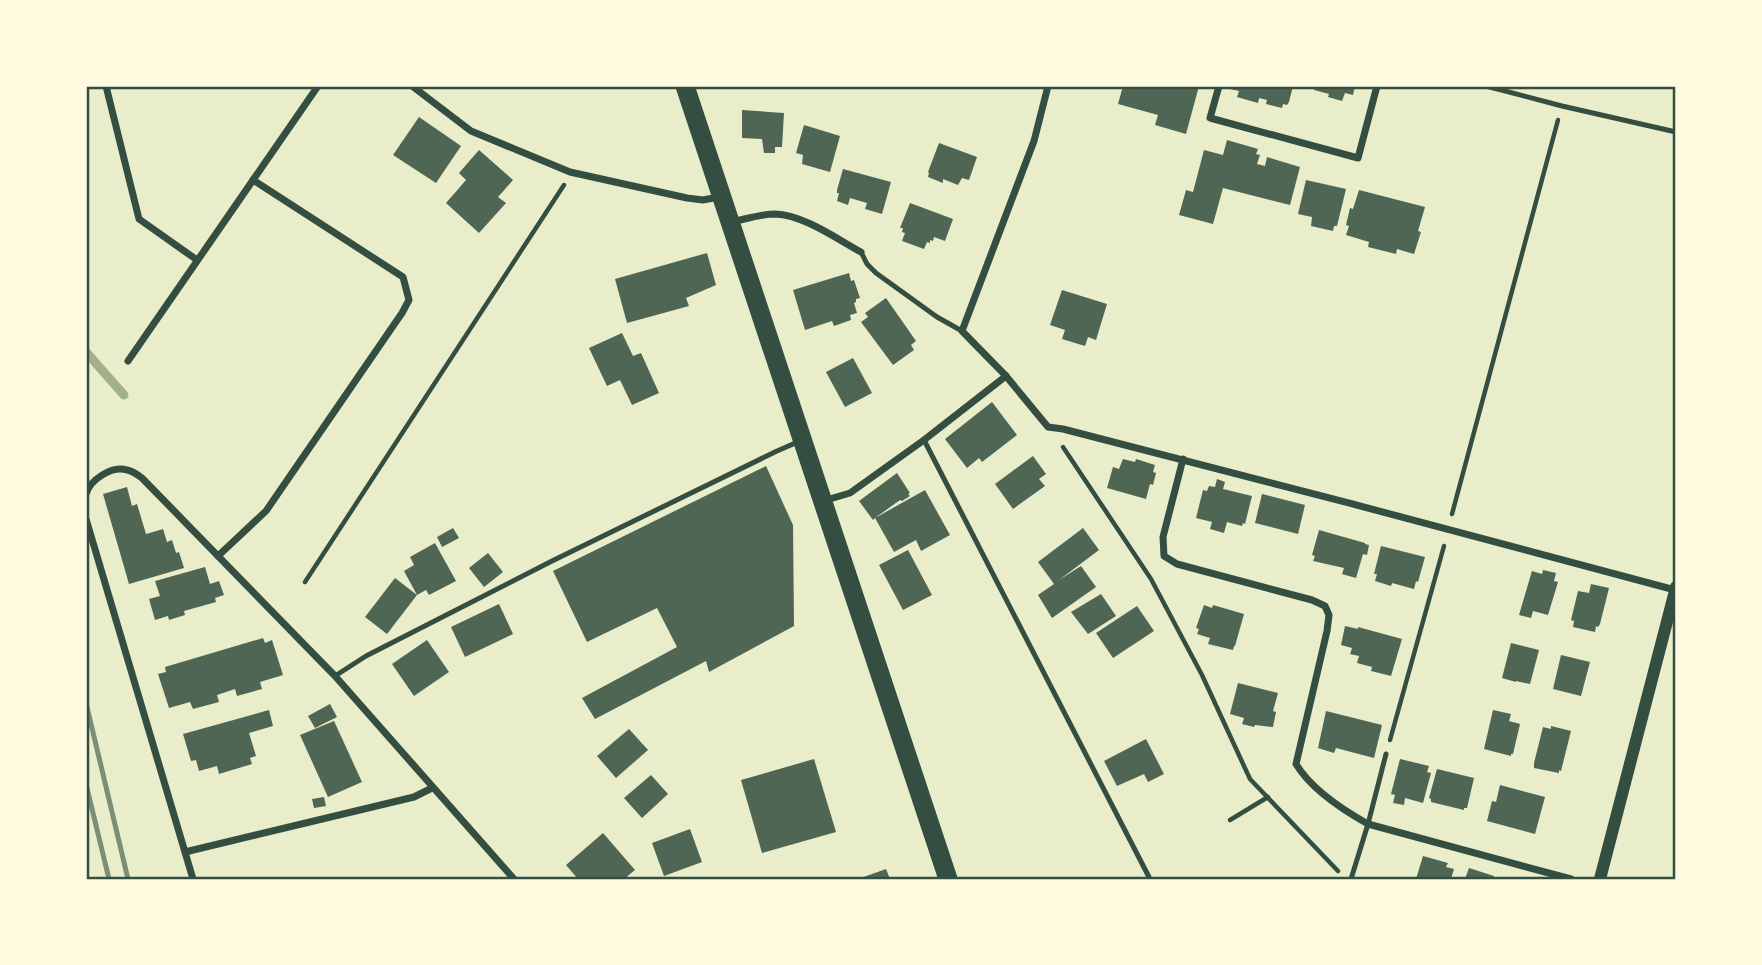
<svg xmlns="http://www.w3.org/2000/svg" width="1762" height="965" font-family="Raleway,sans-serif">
<rect width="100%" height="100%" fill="#e9edc9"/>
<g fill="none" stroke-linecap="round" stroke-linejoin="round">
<path stroke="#a3b18a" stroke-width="9" d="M86 352 124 395"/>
</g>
<g fill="#4f6655">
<path d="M1123 86H1199L1186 134 1155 125 1158 115 1118 104Z"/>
<path d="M1231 86H1293L1289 102 1287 105 1283 104 1282 108 1266 104 1267 100 1259 98 1258 103 1237 97 1239 91 1230 89Z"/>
<path d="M1315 86H1355L1353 95 1345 93 1342 101 1328 97 1329 94 1314 90Z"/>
<path d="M742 110 784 113 782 147H775V153H764L762 139 742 138Z"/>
<path d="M419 117 461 146 436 183 393 155Z"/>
<path d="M804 125 840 136 830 172 802 164 803 155 796 153Z"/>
<path d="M1227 140 1258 149 1256 154 1260 155 1257 164 1265 166 1267 157 1300 167 1290 205 1223 188 1213 224 1179 215 1186 190 1193 192 1204 150 1223 155Z"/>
<path d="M939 143 977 157 969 180 962 178 958 185 943 179V183L928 177 929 173 928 172Z"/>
<path d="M479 150 513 180 498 197 506 203 479 233 446 203 466 180 459 173Z"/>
<path d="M843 169 891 182 882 214 865 209 867 203 850 198 848 205 837 201 839 193H837V190Z"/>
<path d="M1306 180 1346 189 1337 226H1334L1333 231 1311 226 1312 217 1298 214Z"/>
<path d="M1359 190 1425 207 1418 231 1421 232 1414 254 1397 249 1396 254 1368 247 1369 242 1346 235 1349 226 1346 225 1350 208 1353 209Z"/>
<path d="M910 203 953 219 945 241 934 237 933 241 930 240V243L927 242 924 249 902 241 905 233 902 232 903 228H900Z"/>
<path d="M707 253 716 285 686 298 689 306 627 323 615 279Z"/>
<path d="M849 273 851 281 854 280 860 298 856 299V302L854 303 857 313 850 315 851 320 834 326 832 321 805 330 793 290Z"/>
<path d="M1062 290 1107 304 1096 340 1088 337 1085 346 1062 339 1065 330 1050 325Z"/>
<path d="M886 298 916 341 911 345 914 350 893 365 861 322 868 317 865 313Z"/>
<path d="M622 333 633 356 641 353 659 393 632 405 620 380 607 386 589 348Z"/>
<path d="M853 358 872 393 845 407 826 372Z"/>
<path d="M992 402 1017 435 982 462 979 458 967 468 945 439Z"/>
<path d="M1033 456 1046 474 1039 479 1045 486 1013 509 995 484Z"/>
<path d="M1123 459 1135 462 1136 459 1155 465 1153 472 1156 473 1153 485 1150 484 1146 499 1107 488 1113 467 1119 469Z"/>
<path d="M766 466 793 525 794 626 709 672 706 661 595 719 582 698 677 647 657 608 587 642 553 571Z"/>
<path d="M897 473 910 493 908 494 910 496 902 501 900 500 875 518 925 490 950 535 921 551 916 540 894 552 875 518 873 520 859 501Z"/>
<path d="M1217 479 1225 482 1223 489 1252 496 1245 524 1243 523 1242 526 1227 522 1224 533 1210 529 1212 522 1196 518 1203 490 1207 491 1209 486 1215 487Z"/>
<path d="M127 487 132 506 137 504 146 534 163 529 167 542 172 540 176 553 179 552 184 568 129 584 103 494Z"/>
<path d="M1262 494 1305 505 1298 534 1255 523Z"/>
<path d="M453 528 459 538 442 547 437 537Z"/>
<path d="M1083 528 1099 550 1059 580 1081 566 1096 587 1052 618 1038 595 1054 584 1038 562Z"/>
<path d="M1319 530 1365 543V544L1369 545 1367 555 1363 554 1356 578 1342 574 1344 568 1313 561 1315 556 1312 555Z"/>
<path d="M435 543 456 581 429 595 426 590 417 595 404 571 414 565 410 557Z"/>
<path d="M1381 546 1425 557 1418 582 1416 581 1414 589 1392 583 1391 586 1375 581 1377 574H1374Z"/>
<path d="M908 550 932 595 903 610 879 565Z"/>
<path d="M488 553 503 572 484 587 469 568Z"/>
<path d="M205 567 210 584 219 581 224 595 215 598 216 602 184 611 185 615 169 620 168 616 155 620 149 599 160 596 155 581Z"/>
<path d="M1543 570 1556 573 1554 581 1558 582 1548 615 1533 611 1531 618 1519 615 1532 571 1542 574Z"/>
<path d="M395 578 417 595 387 634 365 617Z"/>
<path d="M1591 584 1609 588 1600 624 1598 627 1596 626 1595 632 1573 627 1574 621 1571 620 1578 591 1589 593Z"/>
<path d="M1101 594 1116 616 1088 634 1071 612Z"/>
<path d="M499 604 513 634 465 657 451 627Z"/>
<path d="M1204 605 1212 608 1213 605 1244 614 1235 646H1234L1233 650 1208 644 1210 638 1197 634 1199 629 1196 628Z"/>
<path d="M1137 606 1154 631 1113 658 1096 633Z"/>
<path d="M1345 626 1358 629V627L1402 639 1391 676 1371 671 1372 667 1357 663 1359 656 1350 654 1352 648 1341 645Z"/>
<path d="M263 638 265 643 272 640 283 675 260 682 262 689 237 696 235 689 217 695 219 702 193 709 190 702 169 708 158 674 166 672 165 667Z"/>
<path d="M427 640 449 672 414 696 392 664Z"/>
<path d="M1511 643 1539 650 1530 684 1516 681V682L1502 678Z"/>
<path d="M1561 655 1590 662 1581 696 1553 689Z"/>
<path d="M1238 683 1278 693 1273 711 1276 712 1273 727 1255 725 1254 727 1242 724 1244 718 1230 714Z"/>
<path d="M330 704 337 717 315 728 308 716Z"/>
<path d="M269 710 273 726 249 733 256 756 250 758 252 764 219 774 217 766 199 771 196 760 191 761 183 734Z"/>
<path d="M1493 710 1511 714 1509 721 1520 724 1513 754H1511V756L1484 749Z"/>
<path d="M1326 711 1382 725 1374 758 1336 748 1334 753 1318 748Z"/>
<path d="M334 721 362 782 328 797 300 735Z"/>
<path d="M1551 726 1571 731 1561 771 1559 770V773L1534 768V763L1543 727 1551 729Z"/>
<path d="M629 729 648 750 616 778 597 756Z"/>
<path d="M1146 739 1164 774 1148 782 1144 774 1117 786 1104 761Z"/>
<path d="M814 759 836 832 762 853 741 780Z"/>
<path d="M1400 759 1429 766 1427 772 1431 773 1423 803 1405 798 1404 805 1393 803 1395 795 1391 794Z"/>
<path d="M1437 769 1474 778 1467 808H1464V810L1431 802V799L1429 798Z"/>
<path d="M651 775 668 794 642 818 624 798Z"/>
<path d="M1500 785 1545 797 1535 834 1487 821 1492 801 1496 802Z"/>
<path d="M324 797 326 806 314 808 312 799Z"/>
<path d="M690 829 702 862 664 876 652 843Z"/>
<path d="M603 833 635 870 624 879H578L566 865Z"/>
<path d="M1423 856 1448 863 1446 867 1454 869 1451 879H1416Z"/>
<path d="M1469 868 1494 876 1493 879H1465Z"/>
<path d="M886 869 890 879H858Z"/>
</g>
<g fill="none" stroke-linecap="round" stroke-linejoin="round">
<g stroke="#344e41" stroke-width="4.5">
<path d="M1063 447 1151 579 1202 675 1250 779 1338 871"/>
<path d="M1452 514 1558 120"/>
<path d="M305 582 564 185"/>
<path d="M1390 740 1444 546"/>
<path d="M1230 820 1268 797"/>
</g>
<g stroke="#344e41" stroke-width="5">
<path d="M1486 86 1562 106 1676 132"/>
<path d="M861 252 867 264 876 273 937 317 962 331"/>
<path d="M924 440 1150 879"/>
<path d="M335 676 366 656 552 561 777 451 800 441"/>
<path d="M1351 879 1368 824 1386 754"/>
</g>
<g stroke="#344e41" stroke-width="7">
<path d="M106 86 139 219 197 260"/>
<path d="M412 86 471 131 570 172 687 198 703 200 719 197"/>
<path d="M1219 86 1210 118 1358 158 1377 86"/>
<path d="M731 222C746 219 761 214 775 214 804 215 837 239 861 252"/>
<path d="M128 361 318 86"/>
<path d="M1006 376 1048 427 1063 429C1267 481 1472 535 1675 590"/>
<path d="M1183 459 1163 537 1164 556 1177 564 1312 600 1325 606 1329 615 1327 631 1296 764C1311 789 1343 810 1368 824L1571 879"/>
<path d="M86 494C90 480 112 465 127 470 132 471 138 475 142 478L335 676 514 879"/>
<path d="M823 501 850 493 924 440 1006 376 962 331 1034 141 1048 86"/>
<path d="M86 519 193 879"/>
<path d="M218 556 266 511 402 313 409 300 403 277 253 180"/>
<path d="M185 852 414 797 432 788"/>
</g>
<path stroke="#344e41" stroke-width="12" d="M1600 879 1676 587"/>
<path stroke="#344e41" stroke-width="19" d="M685 86 948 879"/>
<g stroke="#7c8e77" stroke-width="5">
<path d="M86 703 128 879"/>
<path d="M86 784 109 879"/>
</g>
</g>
<rect width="1762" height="965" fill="none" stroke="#fefae0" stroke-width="175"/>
<rect x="88" y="88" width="1586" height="790" fill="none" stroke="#344e41" stroke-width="2.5"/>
</svg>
